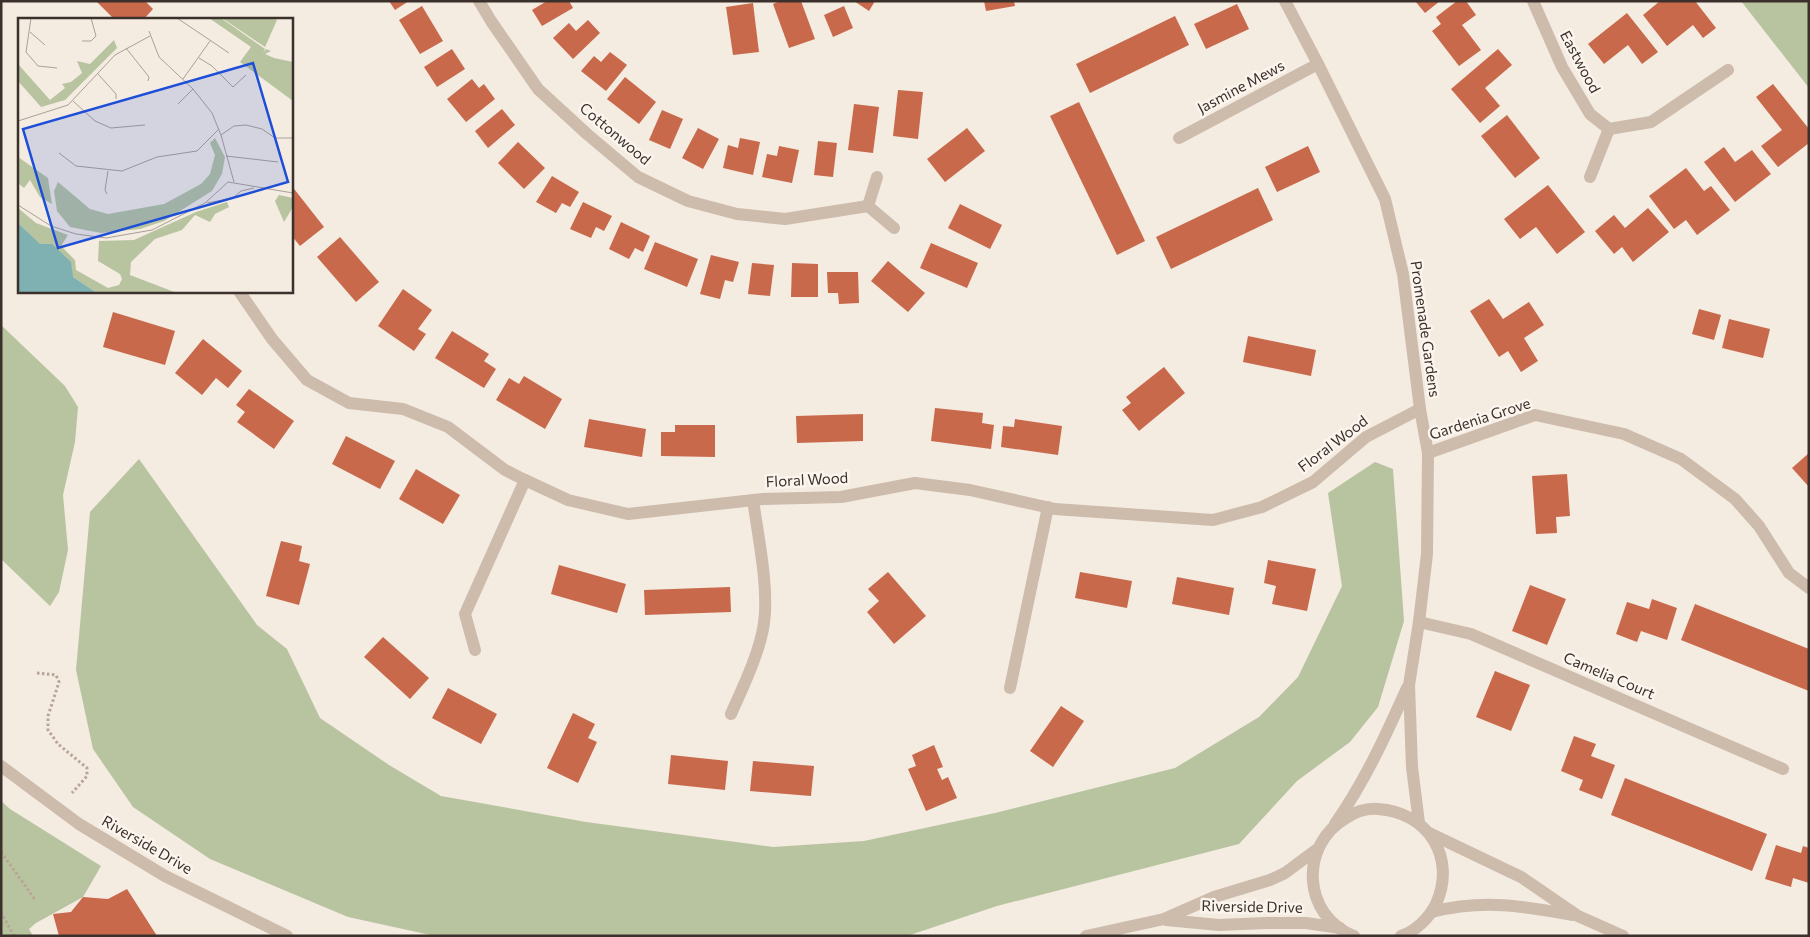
<svg xmlns="http://www.w3.org/2000/svg" width="1810" height="937" font-family="Commissioner,sans-serif">
<rect width="100%" height="100%" fill="#f4ebe1"/>
<g fill="#b8c4a0">
<path d="M1741 1H1809V88Z"/>
<path d="M1 325 65 386 78 407 75 442 63 495 68 550 59 592 50 606 1 559Z"/>
<path d="M139 459 257 625 287 649 320 718 389 765 441 796 586 822 773 847 864 841 995 813 1175 768 1259 717 1298 677 1342 586 1328 493 1375 462 1393 469 1404 621 1378 707 1350 742 1297 781 1239 844 997 906 907 936H435L348 917 210 859 133 807 93 749 76 670 90 512Z"/>
<path d="M1 801 10 809 101 866 83 897 36 923 29 929 33 936H1Z"/>
</g>
<g fill="#c8694b">
<path d="M96 1H145L153 9 144 19H114Z"/>
<path d="M389 1H409L395 10Z"/>
<path d="M547 1H569L573 8 542 26 532 10Z"/>
<path d="M780 1H801L815 39 789 48 773 4Z"/>
<path d="M854 1H875L869 11Z"/>
<path d="M984 1H1014L1015 6 986 11Z"/>
<path d="M1415 1H1440L1425 13Z"/>
<path d="M1457 1H1466L1476 15 1462 25 1481 50 1459 66 1432 31 1441 24 1436 17Z"/>
<path d="M1660 1H1695L1716 28 1703 38 1693 25 1667 46 1643 15Z"/>
<path d="M753 3 759 52 733 55 726 7Z"/>
<path d="M1237 4 1249 29 1206 49 1194 24Z"/>
<path d="M422 6 443 41 420 54 399 20Z"/>
<path d="M844 6 853 28 833 37 824 15Z"/>
<path d="M1627 13 1658 52 1642 64 1628 45 1604 64 1588 44Z"/>
<path d="M1175 16 1189 45 1090 93 1076 64Z"/>
<path d="M588 20 600 33 573 59 553 38 569 23 576 31Z"/>
<path d="M452 49 465 69 437 87 424 67Z"/>
<path d="M1498 49 1512 65 1485 88 1500 106 1480 123 1451 89Z"/>
<path d="M610 52 627 65 606 91 581 71 594 56 601 62Z"/>
<path d="M625 77 656 102 639 124 607 99Z"/>
<path d="M472 79 479 88 484 84 495 99 466 122 447 99Z"/>
<path d="M1773 84 1809 129V143L1778 167 1761 146 1782 130 1756 97Z"/>
<path d="M898 90 923 92 918 139 893 136Z"/>
<path d="M1079 102 1145 241 1117 255 1050 116Z"/>
<path d="M854 104 879 107 873 153 848 150Z"/>
<path d="M502 109 515 125 488 148 475 131Z"/>
<path d="M662 110 683 119 670 149 649 140Z"/>
<path d="M1507 115 1540 158 1515 178 1481 136Z"/>
<path d="M698 128 719 139 703 169 682 158Z"/>
<path d="M967 128 985 151 945 182 927 159Z"/>
<path d="M740 138 760 142 753 175 723 168 728 145 738 148Z"/>
<path d="M818 141 837 143 833 177 814 175Z"/>
<path d="M518 142 545 168 524 189 498 163Z"/>
<path d="M779 146 799 150 792 183 762 177 767 154 777 156Z"/>
<path d="M1308 146 1320 172 1277 192 1265 167Z"/>
<path d="M1724 147 1735 162 1752 150 1771 174 1735 202 1704 162Z"/>
<path d="M1686 168 1704 191 1711 186 1730 210 1697 235 1686 220 1674 229 1649 196Z"/>
<path d="M552 176 579 192 570 207 562 203 556 213 536 202Z"/>
<path d="M291 185 324 227 300 246 291 235Z"/>
<path d="M1548 185 1585 232 1557 254 1536 227 1520 239 1504 219Z"/>
<path d="M1258 188 1273 220 1171 269 1156 237Z"/>
<path d="M583 202 612 216 604 231 596 227 591 238 570 229Z"/>
<path d="M960 204 1002 225 990 249 948 228Z"/>
<path d="M1648 208 1669 232 1633 262 1622 247 1614 254 1595 231 1614 215 1625 228Z"/>
<path d="M621 222 650 236 643 252 635 248 629 259 609 249Z"/>
<path d="M340 237 379 282 356 302 317 257Z"/>
<path d="M655 242 698 259 687 287 644 269Z"/>
<path d="M931 243 978 263 967 288 920 268Z"/>
<path d="M711 255 739 262 733 282 725 280 720 299 700 294Z"/>
<path d="M888 261 925 293 908 312 871 281Z"/>
<path d="M752 263 774 265 770 296 748 294Z"/>
<path d="M792 263 818 264V297H791Z"/>
<path d="M827 272H858L859 303 839 304 838 293H828Z"/>
<path d="M403 289 432 310 418 329 426 334 414 351 378 326Z"/>
<path d="M1489 299 1503 319 1529 302 1544 325 1524 338 1538 361 1521 372 1508 351 1499 357 1470 311Z"/>
<path d="M1699 309 1721 315 1714 340 1692 334Z"/>
<path d="M113 312 175 331 165 365 103 347Z"/>
<path d="M1729 319 1770 329 1763 358 1722 348Z"/>
<path d="M452 331 489 354 484 361 496 369 484 388 435 358Z"/>
<path d="M1248 336 1316 350 1311 376 1243 362Z"/>
<path d="M203 339 242 371 228 388 216 378 202 395 175 373Z"/>
<path d="M1164 367 1185 393 1139 431 1122 410 1131 403 1126 397Z"/>
<path d="M524 376 562 399 545 429 496 400 509 378 519 384Z"/>
<path d="M249 389 294 421 274 449 237 422 245 412 236 405Z"/>
<path d="M935 408 983 413 982 423 994 425 991 449 931 441Z"/>
<path d="M863 414V441L797 443 796 416Z"/>
<path d="M589 419 646 429 642 457 584 447Z"/>
<path d="M1015 419 1062 426 1058 455 1001 447 1003 426 1014 427Z"/>
<path d="M675 425H715V457L661 456V432H675Z"/>
<path d="M346 436 395 461 380 489 332 464Z"/>
<path d="M1809 453V487L1792 468Z"/>
<path d="M416 469 460 495 443 524 399 499Z"/>
<path d="M1567 474 1570 516 1556 517 1557 533 1536 534 1532 476Z"/>
<path d="M281 541 302 546 299 561 310 564 299 605 266 596Z"/>
<path d="M1268 560 1316 569 1307 611 1272 604 1276 586 1264 583Z"/>
<path d="M559 565 626 584 617 613 551 594Z"/>
<path d="M888 572 926 616 894 644 867 612 879 601 868 589Z"/>
<path d="M1080 572 1132 581 1127 608 1075 598Z"/>
<path d="M1177 577 1234 588 1229 615 1172 604Z"/>
<path d="M1530 585 1566 599 1547 645 1512 631Z"/>
<path d="M730 587 731 612 645 615 644 590Z"/>
<path d="M1652 599 1677 608 1667 640 1641 631 1637 642 1616 634 1627 602 1649 609Z"/>
<path d="M1695 604 1809 649V691L1681 640Z"/>
<path d="M383 637 429 678 410 699 364 657Z"/>
<path d="M1495 671 1530 685 1511 731 1476 717Z"/>
<path d="M448 688 497 714 481 744 432 718Z"/>
<path d="M1061 706 1084 721 1053 767 1030 751Z"/>
<path d="M573 713 595 724 588 738 597 742 578 783 547 768Z"/>
<path d="M1574 736 1596 744 1591 756 1615 765 1602 799 1579 790 1583 780 1561 771Z"/>
<path d="M934 745 943 767 937 769 942 780 948 777 957 798 926 811 908 769 916 766 912 755Z"/>
<path d="M671 755 728 761 725 790 668 784Z"/>
<path d="M753 761 814 766 811 796 750 791Z"/>
<path d="M1625 778 1767 834 1752 871 1611 815Z"/>
<path d="M1776 845 1801 853 1803 846 1809 848V883L1793 878 1791 887 1765 879Z"/>
<path d="M127 889 157 936H59L53 914 71 912 83 897 108 899Z"/>
</g>
<g fill="none" stroke-linecap="round" stroke-linejoin="round">
<g stroke="#b9a596" stroke-width="3" stroke-dasharray="2.5 2.5" stroke-linecap="butt">
<path d="M37 673 56 675 59 682 48 716V730L58 744 87 768V776L72 793"/>
<path d="M1 852 36 901"/>
<path d="M1 912 14 936"/>
</g>
<g stroke="#cdbbac" stroke-width="12">
<path d="M1010 688 1048 507"/>
<path d="M731 714C743 687 760 652 764 623 769 588 758 536 753 500"/>
</g>
<g stroke="#cdbbac" stroke-width="12">
<path d="M479 1 491 21 538 89 587 134 638 177 688 201 737 214 785 219 868 206 894 228"/>
<path d="M1285 1 1318 64 1385 199 1403 274 1420 409 1428 453 1427 554 1419 622 1409 685 1412 767 1419 823"/>
<path d="M1533 1 1562 67 1590 114 1609 129 1651 122 1728 70"/>
<path d="M1179 138 1318 64"/>
<path d="M1590 177 1609 129"/>
<path d="M868 206 877 177"/>
<path d="M239 291 272 339 307 380 349 403 403 409 448 427 505 470 525 480 568 500 628 514 763 499 841 497 915 483 970 490 1055 509 1213 520 1262 507 1313 482 1366 437 1420 409"/>
<path d="M1428 453 1535 415 1624 434 1681 459 1735 499 1759 526 1789 573 1809 588"/>
<path d="M1419 622 1471 634 1783 769"/>
<path d="M475 650 465 614 525 480"/>
<path d="M1335 824C1365 781 1386 735 1407 688"/>
</g>
<g stroke="#cdbbac" stroke-width="12">
<path d="M1 766 79 824 165 876 287 936"/>
<path d="M1429 833 1521 877 1578 916 1623 936"/>
<path d="M1432 912C1483 899 1523 906 1573 915"/>
<path d="M1166 920 1219 925 1266 923H1306L1340 928"/>
<path d="M1086 936 1164 919 1214 897 1270 880 1285 873 1316 850"/>
<path d="M1354 936C1302 916 1299 845 1346 818 1355 812 1367 808 1378 809 1428 812 1457 858 1436 904 1429 918 1416 931 1401 936"/>
</g>
</g>
<g text-anchor="middle" stroke-width="5" stroke-linejoin="round" paint-order="stroke">
<g font-size="15" fill="#3b302b" stroke="#fbf5ee">
<text transform="translate(1580 62) rotate(62)" y="5">Eastwood</text>
<text transform="translate(1241 87) rotate(-28)" y="5">Jasmine Mews</text>
<text transform="translate(615 134) rotate(40)" y="5">Cottonwood</text>
<text transform="translate(1425 329) rotate(82)" y="5">Promenade Gardens</text>
<text transform="translate(1480 419) rotate(-18)" y="5">Gardenia Grove</text>
<text transform="translate(1333 444) rotate(-37)" y="5">Floral Wood</text>
<text transform="translate(807 480) rotate(-3)" y="5">Floral Wood</text>
<text transform="translate(1609 676) rotate(23)" y="5">Camelia Court</text>
<text transform="translate(147 845) rotate(30)" y="5">Riverside Drive</text>
<text transform="translate(1252 907) rotate(1)" y="5">Riverside Drive</text>
</g>
</g>
<g transform="translate(18 18)">
<rect width="275" height="275" fill="#f4ebe1"/>
<path d="M191 0H203L247 31 245 35 248 31 253 33 247 36 256 40 275 44V83L222 44 233 29ZM204 0H256L259 2 247 29ZM96 22 99 30 47 82 23 89 0 63V46L32 82 47 70 44 66 53 64 64 55 59 43 72 46ZM197 120 207 139 204 156 194 173 146 203 122 211 83 215 52 209 39 193 36 173 40 164 72 191 90 196 146 186 183 166 192 156 197 137 192 125ZM0 139 30 160 34 186 22 179 12 162 6 170 0 165ZM261 177 275 180V189L266 204 257 183ZM209 184 211 189 197 196 192 204 177 197 164 212 137 221 113 244 112 257 159 275H79L55 259 0 205V190L18 205 50 217 43 228 57 242 58 252 90 270 101 267 104 261 102 256 80 243 81 223 116 222 178 194Z" fill="#b8c4a0"/>
<path d="M0 205 22 226H34L53 244 55 259 79 275H0Z" fill="#7fb0b2"/>
<path fill="none" stroke="#aaa098" stroke-width="1" d="M13 0 8 34 20 48 39 50M159 0 211 35M131 13 141 39 175 71 194 95 203 117 216 164M12 14 27 27M64 23H73L78 18 73 0M108 30 131 59 130 63M181 40 194 48 215 69 228 57M80 56 98 76V81M165 61 192 23M55 83 77 103 93 110 127 107M160 86 175 71M0 103 50 87 97 37 132 18M203 117 216 108 228 107 244 111 257 120H275M41 135 58 148 104 153 139 139 179 133 201 111M208 138 260 144M89 176 87 172 90 153M189 185 215 180 223 173 236 170M0 187 33 208 58 216 88 220 134 212 187 185 210 164 275 175"/>
<path fill="#1d4ed8" fill-opacity="0.15" stroke="#1d4ed8" stroke-width="2.5" d="M235 45 270 164 40 230 5 111Z"/>
<rect width="275" height="275" fill="none" stroke="#3b302b" stroke-width="2.5"/>
</g>
<rect width="1810" height="937" fill="none" stroke="#3b302b" stroke-width="5"/>
</svg>
